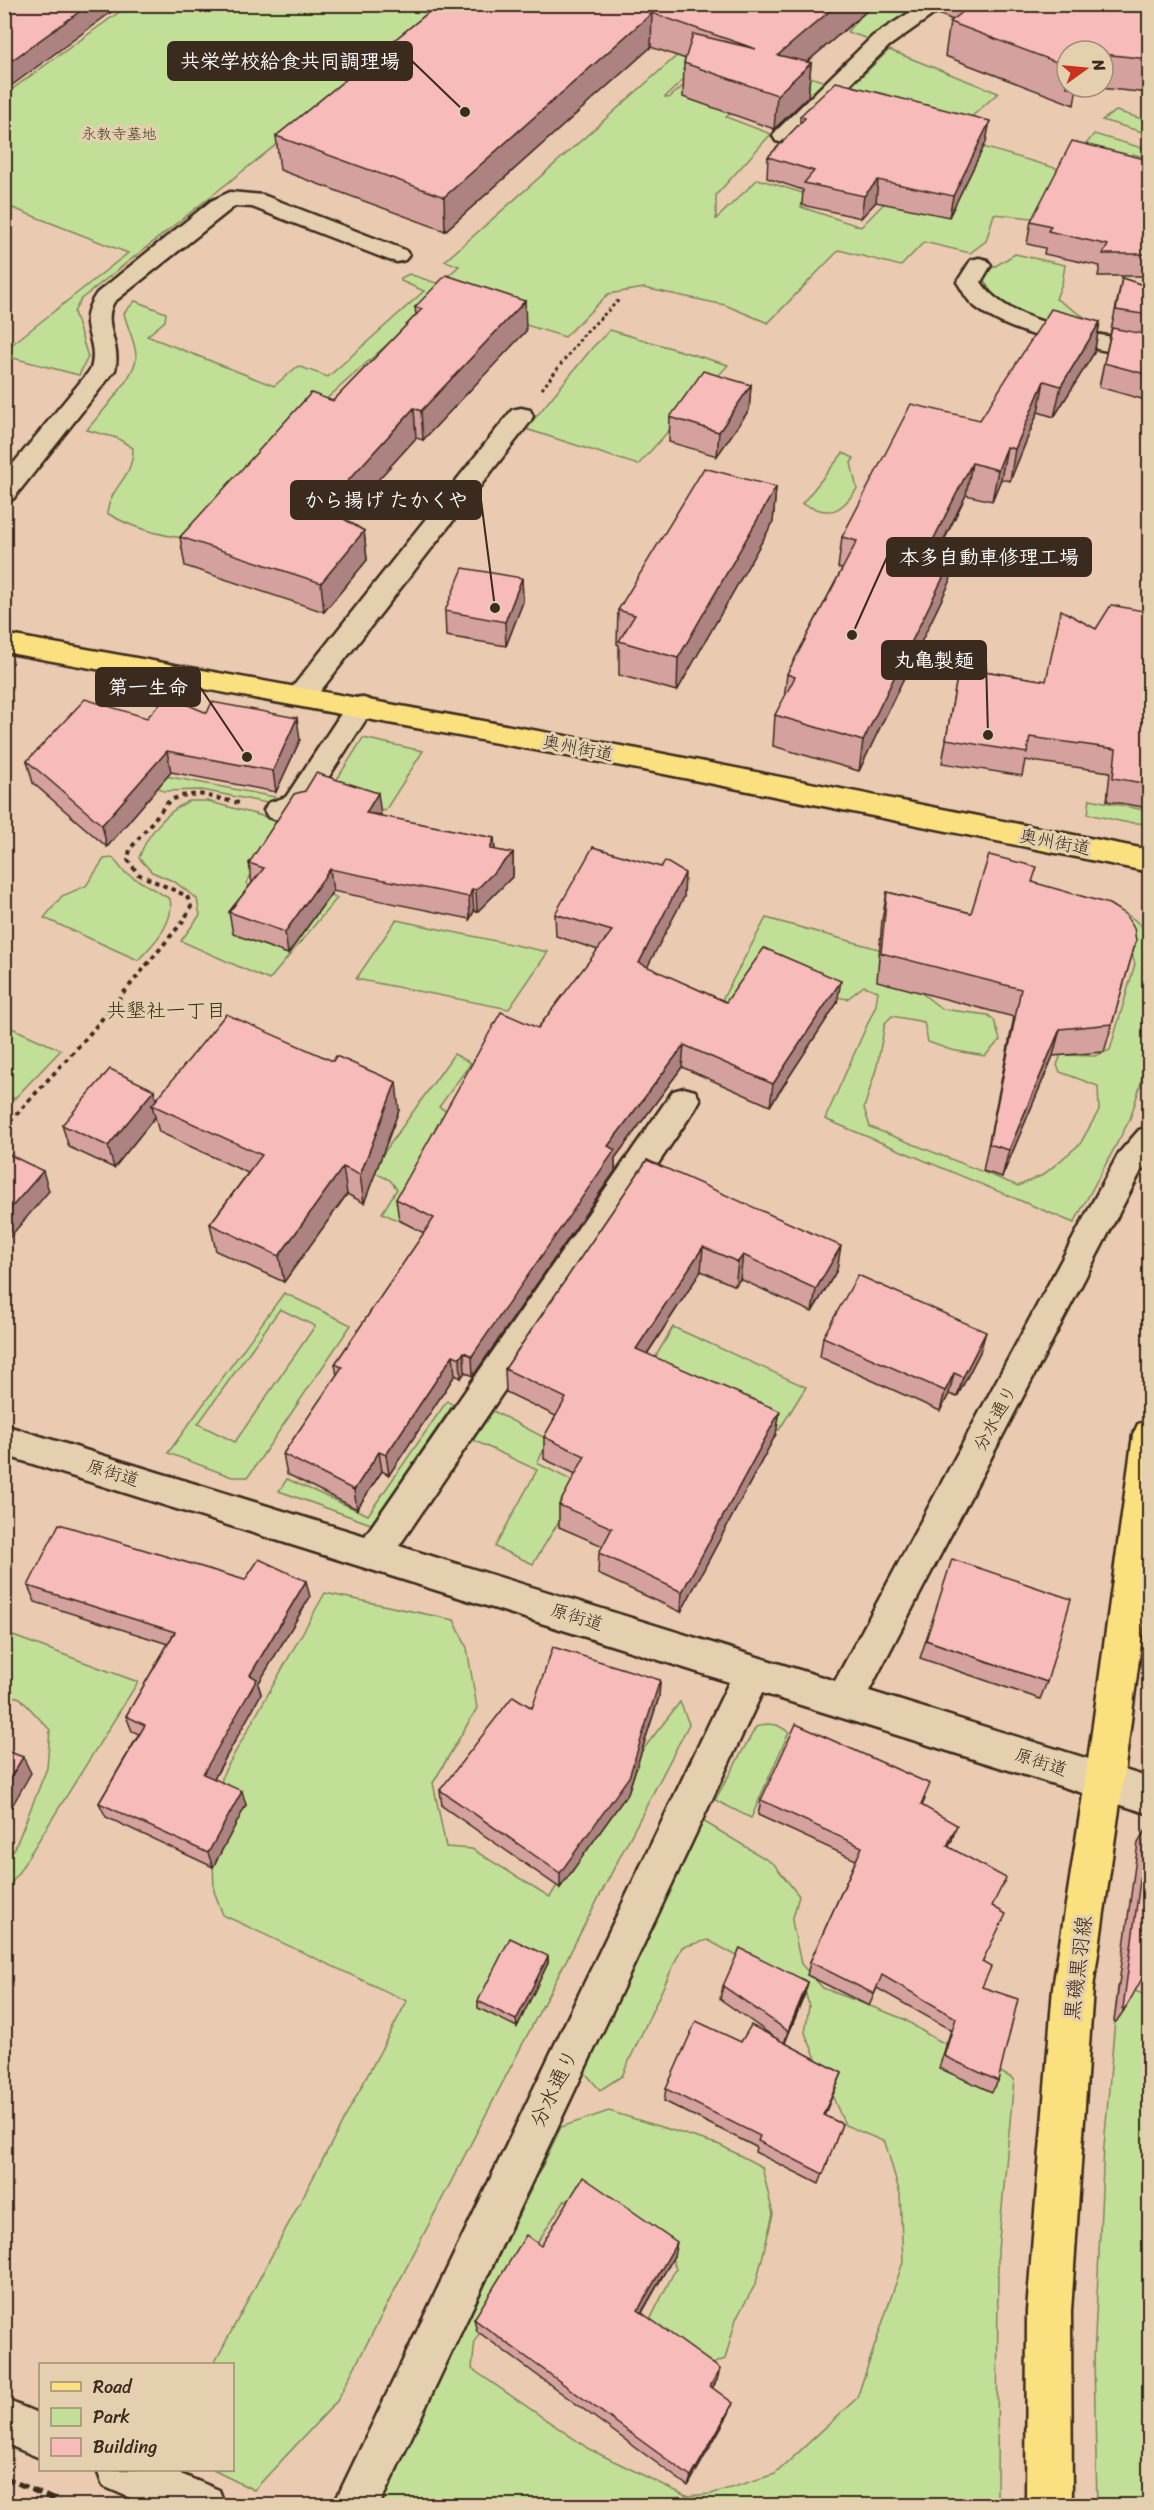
<svg xmlns="http://www.w3.org/2000/svg" width="1154" height="2510" font-family="Sriracha,'Klee One',sans-serif">
<rect width="100%" height="100%" fill="#eacab1"/>
<filter id="ink" filterUnits="userSpaceOnUse"><feTurbulence type="fractalNoise" baseFrequency=".0167" numOctaves="2"/><feDisplacementMap in="SourceGraphic" scale="12" xChannelSelector="R" yChannelSelector="G"/><feConvolveMatrix kernelMatrix="1 2 1 2 8 2 1 2 1" color-interpolation-filters="sRGB"/></filter>
<g filter="url(#ink)">
<g fill="#c2df97" stroke="#7e845a" stroke-width="1.5" fill-rule="evenodd">
<path d="M129 5H453L81 299 74 312 88 357 79 375 5 356V350L128 253 5 205 4 95Z"/>
<path d="M866 5H903L914 9 869 39 847 32 868 6Z"/>
<path d="M689 45 699 65 665 97 669 98 704 68 787 69 825 82 802 104 769 94 749 100 726 117 771 134 716 195V219L758 179 806 194 801 207 861 227 949 137 1065 171 1094 134 1149 150V158L1133 154 1113 184 1067 208 1032 218 994 214 986 241 970 253 924 242 901 266 839 250 768 323 725 305 644 288 608 294 565 337 439 298 256 462 192 539C161 536 133 529 107 513 111 484 133 480 133 448L117 438 87 430C100 413 138 375 136 355 135 341 127 327 124 313L135 301 166 313 165 321 147 336 274 386 298 366 328 377 424 291 401 281V278L409 274 439 284 459 266 445 261Z"/>
<path d="M889 50 897 53 998 93 957 130 837 100Z"/>
<path d="M1116 111 1149 121V134L1102 120Z"/>
<path d="M1015 254 1065 265 1062 283 1056 299 1089 320 1086 331C1047 322 1003 320 984 280L987 271Z"/>
<path d="M610 330 728 365 638 465 526 429 593 347Z"/>
<path d="M843 453 854 458 851 463 857 489C838 514 833 516 802 504Z"/>
<path d="M363 738 423 751 385 811 327 795Z"/>
<path d="M129 769 280 798 275 803 262 802 202 790 163 791Z"/>
<path d="M1090 799 1149 811V824L1124 822 1088 814Z"/>
<path d="M189 801H207L288 823 246 883 253 890 318 889 337 898 269 980 181 941 200 915 197 899 175 882 152 872 139 858C147 834 166 812 189 801Z"/>
<path d="M113 858 124 872 170 899C175 922 154 944 138 960L44 918 62 896 86 886 104 859Z"/>
<path d="M1065 892C1099 901 1127 906 1149 935V1006L1141 1083 1130 1119 1074 1223 825 1119 876 1005 878 991 864 986 847 999 827 995 760 967 692 1072 686 1067 766 918 926 962 919 991 942 1009 988 1015 994 1020 1000 1040 985 1056 951 1050 928 1042 924 1022 892 1016 885 1023 877 1066 864 1108 870 1127 1018 1186 1043 1175 1080 1144 1099 1110 1098 1086 1060 1072 1057 1065 1061 1055 1095 1056 1110 1050 1135 964 1127 936Z"/>
<path d="M396 920 548 952 509 1009 356 979Z"/>
<path d="M5 1025 61 1050 14 1099 5 1094Z"/>
<path d="M454 1054 471 1063 439 1107 479 1128 534 1283 382 1213 397 1189 390 1180 371 1171Z"/>
<path d="M284 1293 351 1325 248 1477H232L168 1453ZM280 1309 315 1326 235 1442 198 1424Z"/>
<path d="M673 1327 806 1387 779 1430 694 1393 575 1495 533 1564 495 1547 537 1470 473 1440 493 1411 549 1440 537 1463 580 1485Z"/>
<path d="M447 1401 453 1405 371 1524 279 1491 287 1479 368 1515Z"/>
<path d="M325 1593 454 1620 467 1648 477 1708 433 1783 446 1847 472 1849 550 1897 631 1765 680 1702 689 1724 337 2401 254 2490 213 2470H232V2364H214L407 2001 223 1915 214 1891 212 1828 223 1774Z"/>
<path d="M5 1633 138 1682 5 1894V1860L15 1848 47 1768 50 1730 20 1698 5 1694Z"/>
<path d="M767 1724 777 1725 789 1732 751 1818 715 1800 756 1727Z"/>
<path d="M703 1821 774 1864 799 1896 792 1921 801 1964 823 1988 904 2019 930 2036 1014 2079 998 2250 997 2505 379 2506 561 2127 609 2111 720 2145 762 2167 773 2214 756 2283 736 2319 725 2359 710 2365 648 2324 676 2268 663 2237 601 2195 564 2201 475 2340 472 2369 589 2449 686 2496 711 2494 775 2474 857 2398 903 2262 900 2194 885 2142 845 2125 805 2033 809 2006 806 1994 708 1940 682 1947 622 2076 600 2090 581 2068Z"/>
<path d="M1118 1985 1149 1996 1150 2505 1097 2506 1094 2359 1104 2146Z"/>
</g>
<g fill="none" stroke-linecap="round" stroke-linejoin="round">
<defs>
<g id="minor">
<path d="M923 4H948L889 46 792 141 784 143 776 141 773 136 776 131 873 36Z"/>
<path d="M230 192 263 195 405 250 409 255 405 260 397 262 389 260 252 207 235 206 114 302C101 324 122 344 115 370L13 499 4 501V475L91 369C100 336 73 327 97 293L211 201Z"/>
<path d="M979 258 987 260 991 265 981 282C1010 327 1100 334 1150 343V358C1095 348 1017 341 973 305 966 299 962 289 957 282L971 260Z"/>
<path d="M521 408 530 410 533 416 530 422 311 703 301 706 291 703 287 696 291 689 512 410Z"/>
<path d="M360 697 370 700 374 707 306 812 278 820 268 817 264 810 268 803 286 797 350 700Z"/>
<path d="M684 1088 695 1091 700 1100 695 1109 399 1546 835 1681 1119 1153 1139 1130 1150 1126V1162L1141 1171 869 1691 1150 1778V1814L762 1693 379 2506H333L729 1682 4 1455V1425L365 1536 673 1091Z"/>
<path d="M4 2399 40 2414V2458L4 2443Z"/>
<path d="M97 2470H171L219 2490 225 2506H149L103 2486Z"/>
</g>
<g id="major">
<path d="M4 634 654 752 1150 850V872L654 772 4 652Z"/>
<path d="M1150 1420V1575L1123 1782 1093 1988 1071 2311 1072 2506H1026L1027 2311 1053 1988 1085 1782 1133 1435 1138 1424Z"/>
</g>
</defs>
<use href="#minor" stroke="#3b2a1e" stroke-width="5"/>
<use href="#major" stroke="#3b2a1e" stroke-width="5"/>
<path stroke="#3b2a1e" stroke-width="3" stroke-dasharray="3 3" stroke-linecap="butt" d="M542 389 585 333 619 300"/>
<path stroke="#3b2a1e" stroke-width="4" stroke-dasharray="4.5 4.5" stroke-linecap="butt" d="M4 1128 87 1037 184 920 191 907 187 896 138 874 128 860 130 849 169 801 180 796 199 794 239 803"/>
<use href="#minor" fill="#e4d0ae" fill-rule="evenodd"/>
<use href="#major" fill="#fbe080" fill-rule="evenodd"/>
<path stroke="#3b2a1e" stroke-width="5" stroke-dasharray="10 5" stroke-linecap="butt" d="M4 2477 68 2506"/>
</g>
<g fill="#d4a19f" stroke="#3b2a1e" stroke-width="1.5">
<path d="M439 4H875L807 62 811 63 808 97 774 129 683 97 684 63 686 59 651 47 445 231 280 170 276 136Z"/>
<path d="M939 4H1149V93L1089 87H1103V51H1067V87H1077L1074 105 945 56 950 22 953 20 938 14Z"/>
<path d="M800 116 986 142 949 217 876 202 861 218 802 205 803 190 767 178 768 157 800 124Z"/>
<path d="M1149 158V276H1098L1100 266 1044 254 1045 248 1027 244 1031 221 1149 160Z"/>
<path d="M1122 278 1149 287V401L1099 387Z"/>
<path d="M415 307 526 331 423 440 416 438 343 518 364 531 367 560 324 612 185 566 180 537 333 401 416 315Z"/>
<path d="M1100 322 1094 353 1054 417 1038 412 1010 481 1001 479 992 501 966 495 941 547 950 582 859 771 773 746 775 715 784 699 787 674 842 569 838 568 842 537 980 420Z"/>
<path d="M751 385 749 410 717 456 669 442 670 417Z"/>
<path d="M776 487 773 522 677 691 619 675V645L617 644 618 610Z"/>
<path d="M522 578 523 602 506 646 446 636 445 611Z"/>
<path d="M1149 612V808L1107 801 1110 772 1025 760 1022 776 942 763 959 667 1046 681 1096 629Z"/>
<path d="M207 713 300 740 276 792 171 772 107 847 33 783 27 761 147 718Z"/>
<path d="M380 816 494 838 495 850 513 853V876L477 912 474 911 470 919 333 891 288 954 233 934 229 912 252 883 249 863Z"/>
<path d="M1033 882 1136 941 1104 1052 1053 1056 1002 1177 983 1171 1014 1017 877 981 882 920 887 892 971 913Z"/>
<path d="M684 897 647 967 726 1002 837 1003 770 1106 682 1067 615 1158V1171L473 1376 465 1372 461 1378 455 1375 389 1475 382 1471 357 1509 287 1474 283 1454 337 1376 335 1364 424 1233 399 1220 396 1199 538 1028 598 950 556 936 555 914Z"/>
<path d="M154 1090 156 1100 399 1110 364 1203 347 1194 284 1282 216 1251 210 1224 248 1173 159 1132 155 1117 114 1168 69 1147 62 1125Z"/>
<path d="M647 1160 837 1270 812 1312 740 1279 735 1286 701 1271 647 1354 776 1434 681 1612 598 1574 599 1553 603 1546 559 1527V1505L576 1474 544 1459V1437L556 1416 506 1392 505 1369Z"/>
<path d="M823 1337 980 1352 957 1397 949 1394 940 1411 820 1357Z"/>
<path d="M245 1580 310 1597 258 1684 261 1694 214 1779 246 1805 213 1867 106 1817 99 1803 139 1734 132 1731 126 1716 168 1644 35 1602 28 1586Z"/>
<path d="M926 1640 1047 1682 1040 1699 920 1658Z"/>
<path d="M660 1680 659 1697 628 1793 560 1888 442 1806 440 1790 532 1708Z"/>
<path d="M925 1799 922 1806 952 1840 949 1846 992 1906 983 1962 982 1987 998 2081 992 2092 939 2068 951 2030 877 1988 869 2006 807 1975 810 1962 856 1860 758 1815 761 1800Z"/>
<path d="M1147 1828 1125 2009 1116 2022 1114 2021 1138 1843Z"/>
<path d="M548 1956V1963L517 2027 478 2008V2001Z"/>
<path d="M808 1982 804 1996 785 2043 842 2073 824 2116 842 2124 819 2184 755 2152 756 2147 664 2101 666 2089 741 2042 774 2037 720 1999 723 1986Z"/>
<path d="M541 2246 674 2256 642 2313 717 2380 712 2388 729 2413 688 2486 477 2331 474 2319Z"/>
</g>
<g fill="#ad8382" stroke="#3b2a1e" stroke-width="1.5">
<path d="M90 4H122L4 91V66Z"/>
<path d="M838 4H875L775 89 778 55Z"/>
<path d="M652 13 651 47 445 231 444 197Z"/>
<path d="M811 63 808 97 774 129 777 95Z"/>
<path d="M990 121 986 142 949 217 953 196Z"/>
<path d="M878 180 876 202 861 218 864 196Z"/>
<path d="M525 301 526 331 423 440 421 411Z"/>
<path d="M1100 322 1094 353 1054 417 1061 386Z"/>
<path d="M1044 381 1038 412 1010 481 1015 449Z"/>
<path d="M751 385 749 410 717 456 719 432Z"/>
<path d="M414 408 416 438 327 536 324 507Z"/>
<path d="M1007 447 1001 479 992 501 998 470Z"/>
<path d="M972 463 966 495 926 575 931 544Z"/>
<path d="M776 487 773 522 677 691 678 658Z"/>
<path d="M364 531 367 560 324 612 321 583Z"/>
<path d="M956 551 950 582 859 771 863 741Z"/>
<path d="M522 578 523 602 506 646 505 622Z"/>
<path d="M297 718 300 740 276 792 273 771Z"/>
<path d="M167 751 171 772 107 847 102 825Z"/>
<path d="M378 793 381 815 366 813Z"/>
<path d="M494 838 495 861 490 849Z"/>
<path d="M513 853V876L477 912 476 890Z"/>
<path d="M330 869 333 891 288 954 285 932Z"/>
<path d="M685 873 684 897 638 985 639 963Z"/>
<path d="M472 889 474 911 470 919 469 897Z"/>
<path d="M841 981 837 1003 770 1106 773 1084Z"/>
<path d="M1060 1029 1053 1056 1002 1177 1009 1150Z"/>
<path d="M684 1045 682 1067 615 1158V1171L473 1376 472 1356 608 1146Z"/>
<path d="M396 1082 399 1110 364 1203 360 1175Z"/>
<path d="M154 1090 158 1107 152 1105 155 1117 114 1168 108 1146Z"/>
<path d="M343 1167 347 1194 284 1282 279 1256Z"/>
<path d="M43 1171 49 1191 4 1244V1216Z"/>
<path d="M841 1246 837 1270 812 1312 816 1289Z"/>
<path d="M703 1247 701 1271 635 1372 636 1349Z"/>
<path d="M743 1255 740 1279 735 1286 738 1262Z"/>
<path d="M986 1332 980 1352 957 1397 963 1377Z"/>
<path d="M464 1352 465 1372 461 1378 460 1358Z"/>
<path d="M453 1355 455 1375 389 1475 386 1455Z"/>
<path d="M954 1373 949 1394 940 1411 945 1391Z"/>
<path d="M780 1411 776 1434 681 1612 682 1592Z"/>
<path d="M379 1452 382 1471 357 1509 354 1490Z"/>
<path d="M306 1581 310 1597 258 1684 261 1694 208 1789 203 1774 250 1675Z"/>
<path d="M660 1680 659 1697 628 1793 560 1888V1873Z"/>
<path d="M23 1757 31 1773 4 1820V1788Z"/>
<path d="M242 1791 246 1805 213 1867 208 1853Z"/>
<path d="M957 1825 952 1840 942 1860 947 1846Z"/>
<path d="M548 1956V1963L517 2027 516 2020Z"/>
<path d="M808 1982 804 1996 784 2044 788 2031Z"/>
<path d="M842 2073 837 2085 819 2126 823 2115Z"/>
<path d="M677 2242 674 2256 636 2322 638 2310Z"/>
<path d="M720 2369 717 2380 707 2397 710 2386Z"/>
<path d="M733 2403 729 2413 688 2486 691 2477Z"/>
</g>
<g fill="#f7bbb9" stroke="#3b2a1e" stroke-width="1.5">
<path d="M4 4H90L4 66Z"/>
<path d="M439 4H838L778 55 811 63 777 95 684 63 693 34 756 49 652 13 444 197 276 136Z"/>
<path d="M973 4H1149V59L1103 54V51H1067V66L950 22Z"/>
<path d="M836 82 990 121 953 196 878 180 864 196 804 183 814 171 768 157 805 118 800 116Z"/>
<path d="M1072 141 1149 160V158V254H1103L1108 245 1048 231 1051 226 1031 221Z"/>
<path d="M446 275 525 301 421 411 414 408 324 507 364 531 321 583 180 537 311 393 333 401 422 309 415 307Z"/>
<path d="M1122 278 1149 287V315L1116 310Z"/>
<path d="M1051 309 1100 322 1061 386 1044 381 1015 449 1007 447 998 470 972 463 931 544 956 551 863 741 775 715 795 677 787 674 857 541 842 537 911 404 980 420Z"/>
<path d="M1112 328 1149 335V375L1104 363Z"/>
<path d="M703 371 751 385 719 432 670 417Z"/>
<path d="M704 468 776 487 678 658 619 641 635 615 618 610Z"/>
<path d="M463 568 522 578 505 622 445 611Z"/>
<path d="M1111 605 1149 612V784L1113 778 1116 749 1030 737 1027 753 946 739 959 667 1046 681 1061 610 1096 629Z"/>
<path d="M167 696 207 713 212 702 297 718 273 771 167 751 102 825 27 761 85 699 147 718Z"/>
<path d="M316 773 378 793 366 813 494 838 490 849 513 853 476 890 472 889 469 897 330 869 285 932 229 912 264 868 249 863 294 794 305 791Z"/>
<path d="M593 847 661 867 665 861 685 873 639 963 726 1002 764 948 841 981 773 1084 684 1045 608 1146 615 1150 472 1356 464 1352 460 1358 453 1355 386 1455 379 1452 354 1490 283 1454 342 1367 335 1364 434 1218 396 1199 501 1012 538 1028 612 931 555 914Z"/>
<path d="M989 855 1037 867 1032 882 1109 904 1125 914 1134 928 1136 941 1112 1024 1060 1029 1009 1150 989 1144 1021 989 881 953 887 892 971 913Z"/>
<path d="M226 1014 333 1061 336 1056 396 1082 360 1175 343 1167 279 1256 210 1224 262 1155 152 1105Z"/>
<path d="M110 1069 154 1090 108 1146 62 1125Z"/>
<path d="M4 1152 43 1171 4 1216Z"/>
<path d="M647 1160 841 1246 816 1289 743 1255 738 1262 703 1247 636 1349 780 1411 682 1592 599 1553 612 1528 559 1505 585 1456 544 1437 566 1398 505 1369Z"/>
<path d="M858 1275 986 1332 963 1377 954 1373 945 1391 823 1337Z"/>
<path d="M59 1524 245 1580 259 1559 306 1581 250 1675 257 1679 203 1774 242 1791 208 1853 99 1803 145 1725 126 1716 175 1632 28 1586Z"/>
<path d="M952 1559 1071 1599 1047 1682 926 1640Z"/>
<path d="M553 1647 660 1680 629 1777 560 1873 440 1790 513 1696 532 1708Z"/>
<path d="M796 1724 930 1784 921 1805 957 1825 947 1846 1006 1878 992 1906 1006 1914 982 1962 991 1967 982 1987 1018 1999 998 2081 944 2056 956 2018 882 1975 874 1994 810 1962 862 1847 761 1800Z"/>
<path d="M4 1750 23 1757 4 1788Z"/>
<path d="M1147 1828H1149V1966L1125 2009 1123 2008Z"/>
<path d="M510 1938 548 1956 516 2020 478 2001Z"/>
<path d="M740 1948 808 1982 788 2031 723 1986Z"/>
<path d="M696 2021 741 2042 751 2025 842 2073 823 2115 842 2124 823 2174 758 2141 760 2136 666 2089Z"/>
<path d="M583 2177 677 2242 638 2310 720 2369 710 2386 733 2403 691 2477 474 2319 526 2235 541 2246Z"/>
</g>
</g>
<g text-anchor="middle" stroke-width="6" stroke-linejoin="round" paint-order="stroke">
<g font-size="15" fill="#483c2a" stroke="#e4d0ae">
<text x="119" y="139">永教寺墓地</text>
</g>
<g font-size="18" fill="#3b2a1e" stroke="#e4d0ae">
<text transform="translate(578 748) rotate(11)" y="6">奥州街道</text>
<text transform="translate(1055 842) rotate(11)" y="6">奥州街道</text>
<text transform="translate(995 1418) rotate(-62)" y="6">分水通り</text>
<text transform="translate(113 1473) rotate(17)" y="6">原街道</text>
<text transform="translate(577 1617) rotate(17)" y="6">原街道</text>
<text transform="translate(1041 1762) rotate(18)" y="6">原街道</text>
</g>
<g font-size="20" fill="#3b2a1e" stroke="#e4d0ae">
<text x="166" y="1017">共墾社一丁目</text>
</g>
<g font-size="21" fill="#3b2a1e" stroke="#e4d0ae">
<text transform="translate(1078 1968) rotate(-83)" y="7">黒磯黒羽線</text>
<text transform="translate(554 2088) rotate(-64)" y="7">分水通り</text>
</g>
</g>
<path fill="none" stroke="#3b2a1e" stroke-width="2" d="M465 112L412 61M495 608L481 500M852 635L887 557M988 735L986 660M247 757L200 687"/>
<g fill="#3b2a1e" stroke="#e4d0ae" stroke-width="2">
<circle cx="465" cy="112" r="6"/>
<circle cx="495" cy="608" r="6"/>
<circle cx="852" cy="635" r="6"/>
<circle cx="988" cy="735" r="6"/>
<circle cx="247" cy="757" r="6"/>
</g>
<g fill="#3b2a1e" stroke="#3b2a1e" stroke-width="2">
<rect x="168" y="42" width="244" height="38" rx="6"/>
<rect x="291" y="481" width="190" height="38" rx="6"/>
<rect x="887" y="538" width="204" height="38" rx="6"/>
<rect x="882" y="641" width="104" height="38" rx="6"/>
<rect x="96" y="668" width="104" height="38" rx="6"/>
</g>
<g font-size="20" text-anchor="middle" font-weight="bold" fill="#fff">
<text x="290" y="68">共栄学校給食共同調理場</text>
<text x="386" y="507">から揚げ たかくや</text>
<text x="989" y="564">本多自動車修理工場</text>
<text x="934" y="667">丸亀製麺</text>
<text x="148" y="694">第一生命</text>
</g>
<rect width="1154" height="2510" fill="none" stroke="#e4d0ae" stroke-width="24"/>
<rect x="12" y="12" width="1130" height="2486" fill="none" stroke="#3b2a1e" stroke-width="2" filter="url(#ink)"/>
<rect x="39" y="2363" width="195" height="108" fill="#e4d0ae" stroke="#a08e74" stroke-width="1.5"/>
<rect x="51" y="2382" width="30" height="9" fill="#fbe080" stroke="#a08e74" stroke-width="1.5"/>
<text x="93" y="2393" font-size="18" fill="#3b2a1e">Road</text>
<rect x="51" y="2408" width="30" height="18" fill="#c2df97" stroke="#a08e74" stroke-width="1.5"/>
<text x="93" y="2423" font-size="18" fill="#3b2a1e">Park</text>
<rect x="51" y="2438" width="30" height="18" fill="#f7bbb9" stroke="#a08e74" stroke-width="1.5"/>
<text x="93" y="2453" font-size="18" fill="#3b2a1e">Building</text>
<g transform="translate(1085 69) rotate(75)"><circle r="28" fill="#e4d0ae" stroke="#a08e74" stroke-width="1.5"/>
<path d="M0-4.5L10 22L0 15L-10 22Z" fill="#c8321e"/>
<text y="-9" font-size="16" font-weight="bold" text-anchor="middle" fill="#3b2a1e">N</text>
</g>
</svg>
